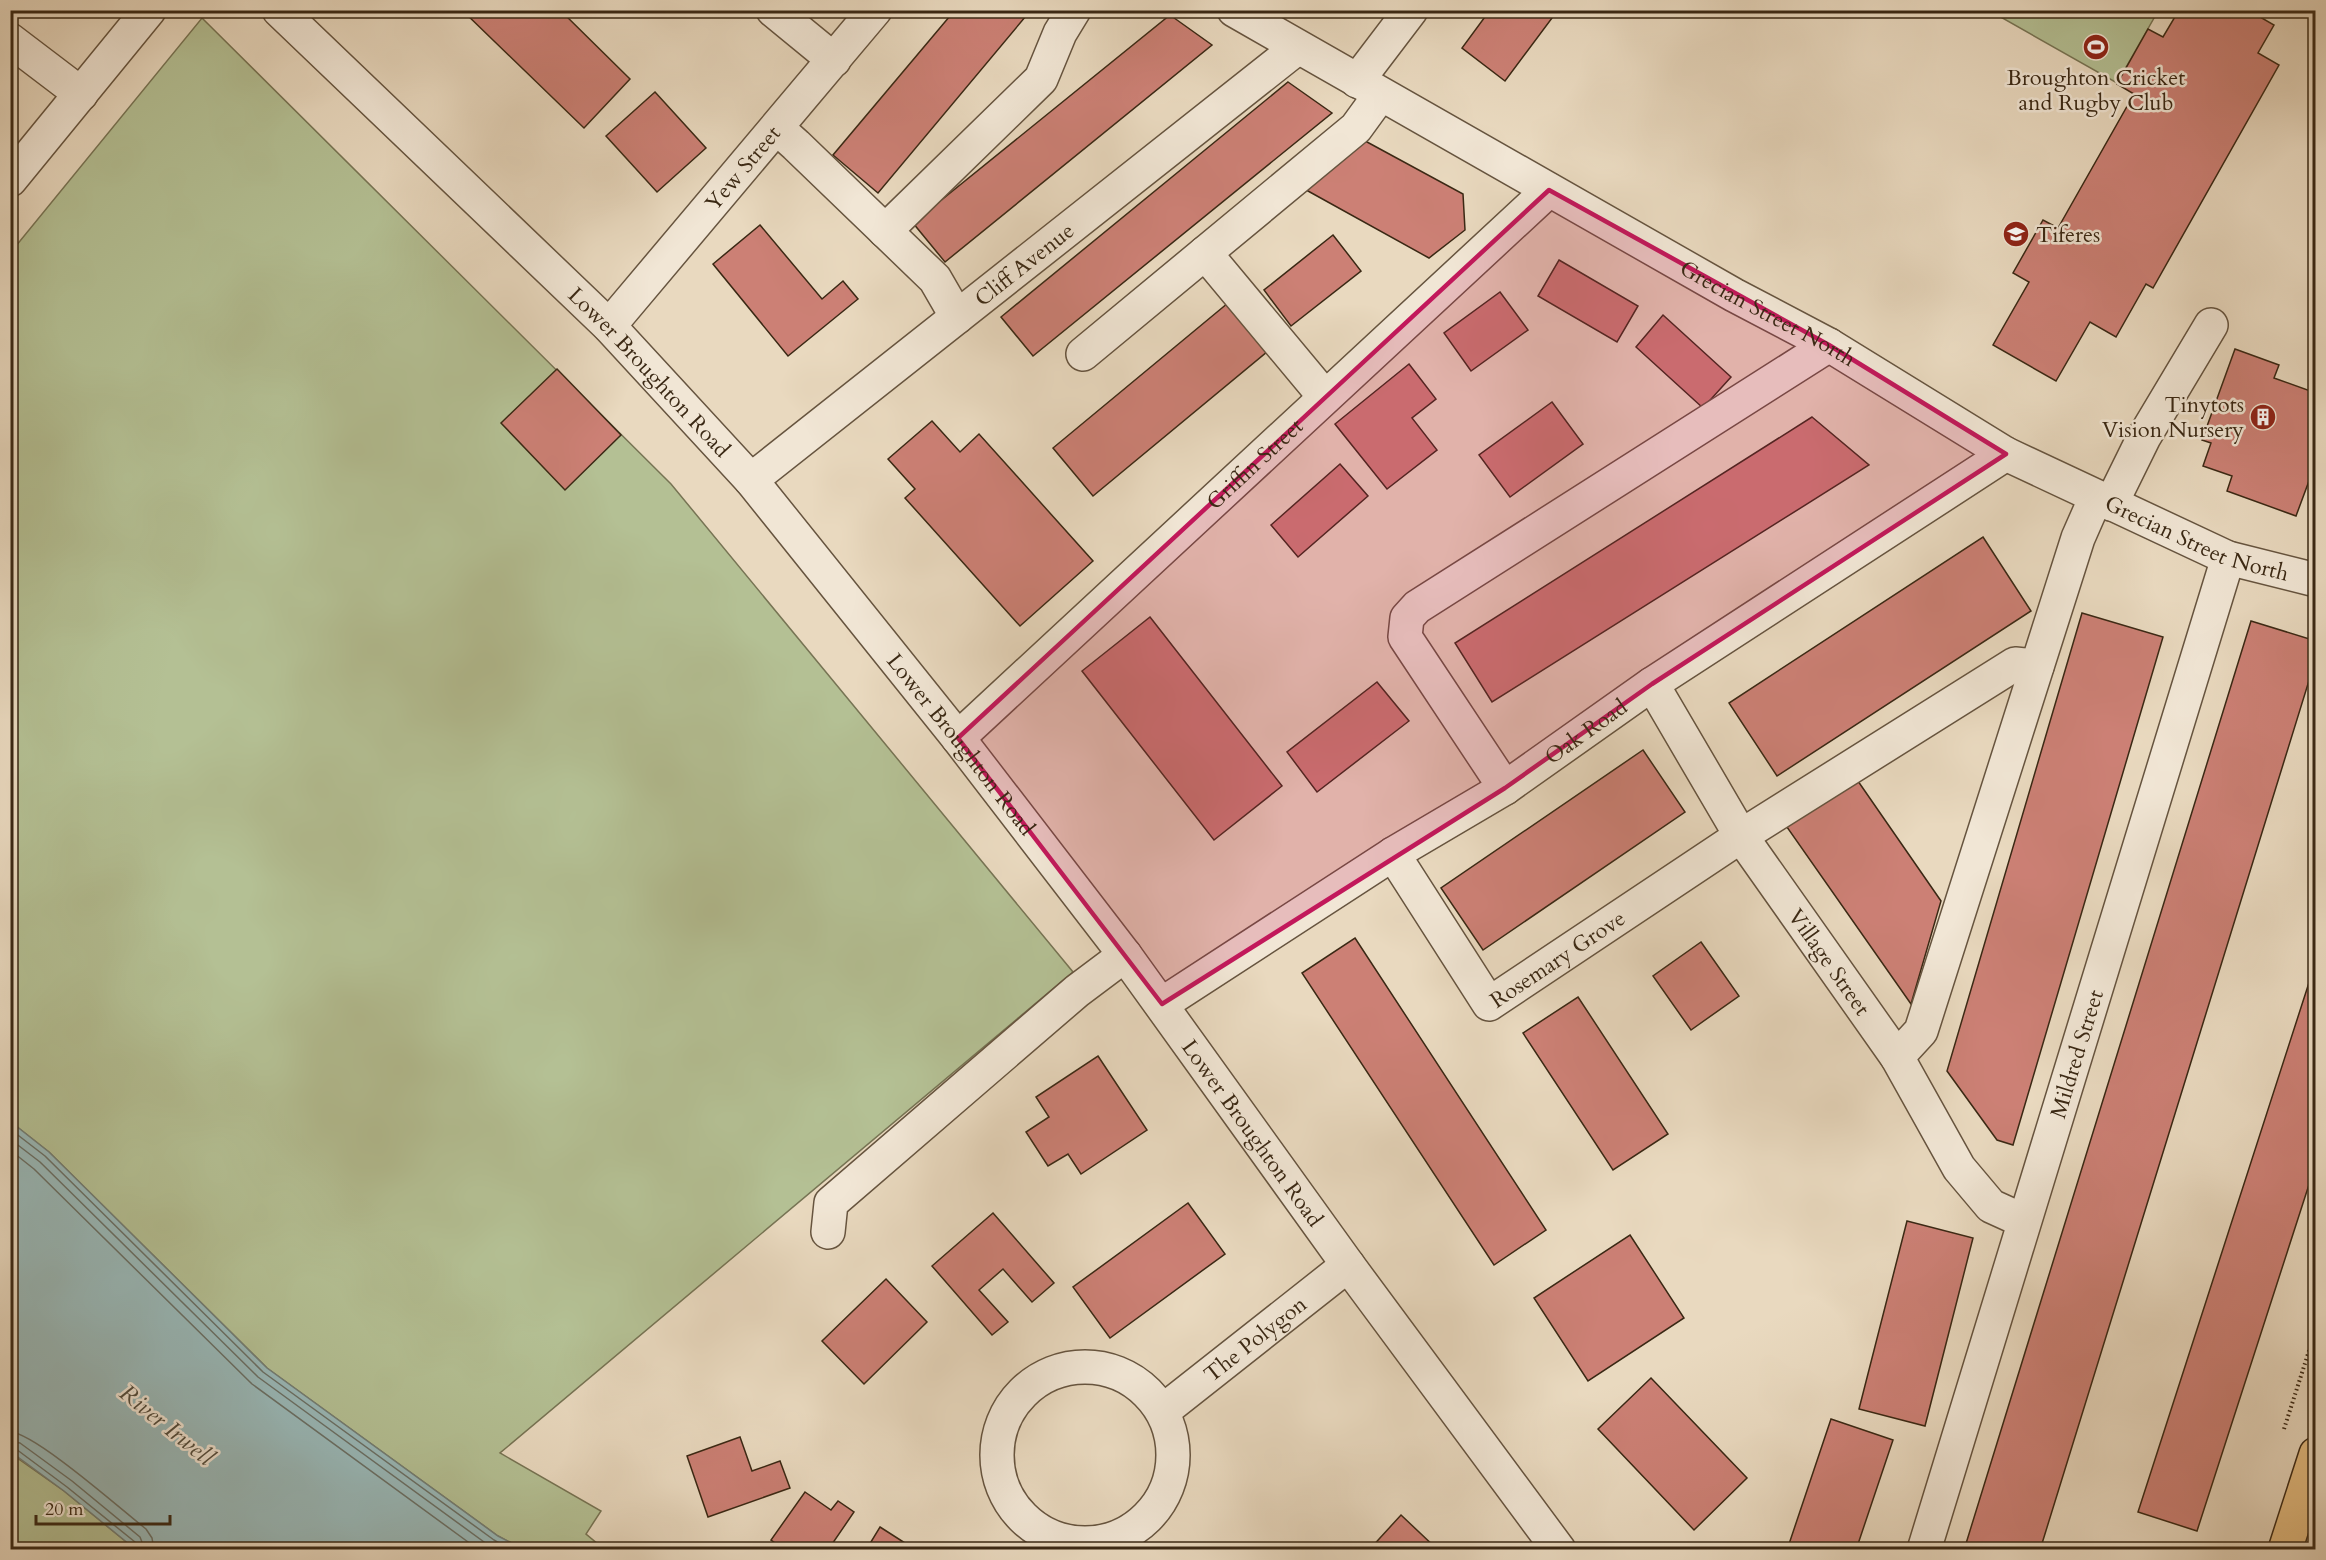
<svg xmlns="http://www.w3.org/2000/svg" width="2326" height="1560" font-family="Cardo,serif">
<rect width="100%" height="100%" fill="#e9d9bf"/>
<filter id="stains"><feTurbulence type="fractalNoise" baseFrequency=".00333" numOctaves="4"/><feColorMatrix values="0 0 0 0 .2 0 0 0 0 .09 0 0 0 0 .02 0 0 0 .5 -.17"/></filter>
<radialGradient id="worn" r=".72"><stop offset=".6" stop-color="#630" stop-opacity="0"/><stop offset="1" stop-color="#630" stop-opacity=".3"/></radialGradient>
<g fill="#b4c094" stroke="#777454" stroke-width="1.5">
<path d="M1990 11H2158L2117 83Z"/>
<path d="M202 18 671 484 1073 972 500 1453 601 1511 586 1534 604 1549H523L498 1536 267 1368 49 1152 11 1122V252Z"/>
<path d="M10 1453 64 1491 135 1549H11Z"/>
</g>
<path fill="#99b9b9" stroke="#737f77" stroke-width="1.5" d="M11 1122 49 1152 267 1368 498 1536 523 1549H135L64 1491 11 1452Z"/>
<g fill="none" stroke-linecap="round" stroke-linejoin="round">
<g stroke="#6a7066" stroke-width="1.5">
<path d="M10 1129 45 1156 263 1372 494 1540 511 1550"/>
<path d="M10 1139 40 1162 258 1377 495 1550"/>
<path d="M10 1150 34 1169 252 1384 479 1550"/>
<path d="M10 1432C34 1432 123 1511 146 1529L152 1538 154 1550"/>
<path d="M10 1441 20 1443 72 1481 140 1537 145 1550"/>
<path d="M10 1448 16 1449 67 1487 135 1542 138 1550"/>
</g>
</g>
<g fill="#cc8075" stroke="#3a2814" stroke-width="1.5">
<path d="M462 10H560L630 79 584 128Z"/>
<path d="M955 10H1031L878 193 833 155Z"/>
<path d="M1490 10H1558L1505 81 1462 48Z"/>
<path d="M2179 10H2248L2274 25 2258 53 2279 65 2153 288 2146 284 2116 337 2090 322 2056 381 1993 345 2029 282 2013 273 2043 220 2058 228 2134 94 2117 84 2148 29 2163 37Z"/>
<path d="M1170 15 1212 45 945 262 913 223Z"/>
<path d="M1288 82 1332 113 1033 356 1001 317Z"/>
<path d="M655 92 706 148 657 192 606 136Z"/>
<path d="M1356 136 1463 194 1465 230 1429 258 1299 186Z"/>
<path d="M760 225 822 299 843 281 858 299 788 356 713 264Z"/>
<path d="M1333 235 1361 271 1291 326 1264 290Z"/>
<path d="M1559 260 1638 306 1617 342 1538 296Z"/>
<path d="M1500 292 1528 330 1471 371 1444 333Z"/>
<path d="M1234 298 1274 346 1093 496 1053 448Z"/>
<path d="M1663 315 1731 377 1703 408 1636 347Z"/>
<path d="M2235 349 2279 365 2274 378 2316 393V462L2296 516 2227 491 2232 476 2203 466 2211 443 2202 440Z"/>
<path d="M1409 364 1436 399 1412 418 1437 450 1387 489 1335 424Z"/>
<path d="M557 369 621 435 565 490 501 423Z"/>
<path d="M1552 402 1583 444 1510 497 1479 455Z"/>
<path d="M1812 417 1869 465 1492 702 1455 643Z"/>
<path d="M932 421 960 452 979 434 1093 561 1020 626 905 498 915 489 888 459Z"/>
<path d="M1340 464 1368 496 1298 557 1271 525Z"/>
<path d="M1983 537 2031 611 1777 776 1729 703Z"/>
<path d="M2082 613 2163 637 2013 1145 1997 1140 1947 1071Z"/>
<path d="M1150 617 1282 786 1214 840 1082 671Z"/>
<path d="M2251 621 2316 641V658L2040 1550H1964Z"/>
<path d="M1377 682 1409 721 1317 792 1287 752Z"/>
<path d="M1643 750 1685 812 1483 950 1441 888Z"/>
<path d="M1851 771 1941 901 1911 1004 1782 820Z"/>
<path d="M1355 938 1546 1230 1494 1265 1302 973Z"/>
<path d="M1701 942 1739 996 1691 1030 1653 976Z"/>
<path d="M2316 961V1163L2197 1531 2138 1512Z"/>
<path d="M1578 997 1668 1134 1613 1170 1523 1033Z"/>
<path d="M1098 1056 1147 1130 1081 1174 1068 1154 1048 1166 1026 1132 1049 1117 1036 1097Z"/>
<path d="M1188 1203 1225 1254 1110 1338 1073 1287Z"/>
<path d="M993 1213 1054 1283 1032 1302 1003 1269 979 1290 1008 1322 992 1335 932 1266Z"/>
<path d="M1907 1221 1973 1238 1925 1426 1859 1409Z"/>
<path d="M1630 1235 1684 1318 1588 1381 1534 1298Z"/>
<path d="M886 1279 927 1322 864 1384 822 1341Z"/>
<path d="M1651 1378 1747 1478 1694 1530 1598 1429Z"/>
<path d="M1831 1419 1893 1440 1856 1550H1787Z"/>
<path d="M740 1437 752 1471 780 1461 790 1488 708 1517 687 1456Z"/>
<path d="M805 1492 831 1510 838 1501 854 1512 828 1550H785L771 1540Z"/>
<path d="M1401 1515 1438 1550H1369Z"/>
<path d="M880 1527 916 1550H866Z"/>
</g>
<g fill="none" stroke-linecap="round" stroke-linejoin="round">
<defs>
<g id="minor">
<path id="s1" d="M279 10 609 326 751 480 958 738 1125 955 1348 1265 1559 1550"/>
<path d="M773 10 834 60"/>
<path id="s2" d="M1234 10 1734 295 1829 345 2006 454 2228 558 2316 580"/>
<path d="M10 40 81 94"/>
<path d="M1357 81 1411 10"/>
<path d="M777 128 796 145 935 279 957 317"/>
<path d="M10 180 149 10"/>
<path d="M885 231 1041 79 1060 33 1074 10"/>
<path d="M1205 253 1325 397"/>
<path id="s3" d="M609 326 875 10"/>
<path d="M1083 354 1356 128 1380 95"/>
<path id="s4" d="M751 480 1297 48"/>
<path d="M2111 504 2144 437 2211 325"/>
<path id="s5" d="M1652 684 1741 836 1897 1057 1959 1168 1991 1206 2024 1221"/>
<path id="s6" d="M958 738 1549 190"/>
<path d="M1505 788 1405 637 1407 618 1417 607 1829 345"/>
<path id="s7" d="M1393 854 1489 1004 1741 836 2015 664 2037 666"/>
<path id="s8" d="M1162 1004 1393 854 1505 788 1652 684 2006 454"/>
<path d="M1897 1057 1921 1031 2078 538 2096 497"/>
<path d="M828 1232 831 1203 1077 991 1125 955"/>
<circle cx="1085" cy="1455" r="88"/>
<path id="s9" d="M1163 1411 1348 1265"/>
<path id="s10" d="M1924 1550 2228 558"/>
</g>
<path id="highway" d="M2285 1550 2316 1454"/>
</defs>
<use href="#minor" stroke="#66543f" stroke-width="36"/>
<use href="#highway" stroke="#3a2814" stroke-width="36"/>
<path stroke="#3a2814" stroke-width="4" stroke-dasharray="1.5 3" stroke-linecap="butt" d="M2284 1429 2316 1329"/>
<use href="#minor" stroke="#f1e6d5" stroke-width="33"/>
<use href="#highway" stroke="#e4bc80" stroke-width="33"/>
</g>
<path fill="#c2185b" fill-opacity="0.2" stroke="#c2185b" stroke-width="4.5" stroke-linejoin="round" d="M1549 190 1829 345 2006 454 1652 684 1505 788 1162 1004 958 738Z"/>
<defs>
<symbol id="stadium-disc" viewBox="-11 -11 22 22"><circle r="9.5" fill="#8f2418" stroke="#f1e6d5"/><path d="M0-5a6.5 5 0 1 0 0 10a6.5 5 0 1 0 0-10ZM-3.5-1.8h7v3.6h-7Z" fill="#fff"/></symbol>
<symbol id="school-disc" viewBox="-11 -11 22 22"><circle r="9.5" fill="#8f2418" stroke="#f1e6d5"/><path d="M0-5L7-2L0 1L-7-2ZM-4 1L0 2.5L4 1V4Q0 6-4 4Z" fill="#fff"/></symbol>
<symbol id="building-disc" viewBox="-11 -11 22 22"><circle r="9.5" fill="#8f2418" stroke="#f1e6d5"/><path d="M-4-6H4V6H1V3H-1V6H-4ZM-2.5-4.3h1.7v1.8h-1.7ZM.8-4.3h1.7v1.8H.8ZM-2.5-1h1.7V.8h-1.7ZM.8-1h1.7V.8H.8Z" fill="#fff"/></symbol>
</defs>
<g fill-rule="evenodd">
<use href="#stadium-disc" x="2081" y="32" width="30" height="30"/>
<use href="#school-disc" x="2001" y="219" width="30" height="30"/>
<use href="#building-disc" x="2248" y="402" width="30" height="30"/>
</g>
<g text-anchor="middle" stroke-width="5" stroke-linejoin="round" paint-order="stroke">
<g font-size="22" fill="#3a2814" stroke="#f1e6d5">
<text x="2096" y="85">Broughton Cricket<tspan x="2096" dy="25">and Rugby Club</tspan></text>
<text x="2036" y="242" text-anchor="start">Tiferes</text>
<text x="2244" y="412" text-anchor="end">Tinytots<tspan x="2244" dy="25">Vision Nursery</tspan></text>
</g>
<g font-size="22" fill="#3a2814" stroke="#f1e6d5">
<text dy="8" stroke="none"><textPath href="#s3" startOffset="207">Yew Street</textPath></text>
<text dy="8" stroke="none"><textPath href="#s4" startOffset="348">Cliff Avenue</textPath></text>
<text dy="8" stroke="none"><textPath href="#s2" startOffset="614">Grecian Street North</textPath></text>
<text dy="8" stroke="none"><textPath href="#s1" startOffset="518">Lower Broughton Road</textPath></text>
<text dy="8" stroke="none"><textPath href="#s6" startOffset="404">Griffin Street</textPath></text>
<text dy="8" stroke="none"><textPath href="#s2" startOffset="1100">Grecian Street North</textPath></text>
<text dy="8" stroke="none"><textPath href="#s8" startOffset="504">Oak Road</textPath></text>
<text dy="8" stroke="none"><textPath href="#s1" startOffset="1004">Lower Broughton Road</textPath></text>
<text dy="8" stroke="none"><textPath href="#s7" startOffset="260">Rosemary Grove</textPath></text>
<text dy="8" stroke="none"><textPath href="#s5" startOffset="330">Village Street</textPath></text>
<text dy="8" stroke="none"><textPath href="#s10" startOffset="519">Mildred Street</textPath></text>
<text dy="8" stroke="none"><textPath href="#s1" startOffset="1490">Lower Broughton Road</textPath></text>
<text dy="8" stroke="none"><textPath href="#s9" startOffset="117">The Polygon</textPath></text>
</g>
<g font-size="24" font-style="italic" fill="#524c3d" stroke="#f1e6d5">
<text transform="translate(167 1425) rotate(39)" y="8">River Irwell</text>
</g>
</g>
<rect width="2326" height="1560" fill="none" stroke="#e9d9bf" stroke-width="36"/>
<rect x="12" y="12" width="2302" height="1536" fill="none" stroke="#3a2814" stroke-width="3"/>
<rect x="18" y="18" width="2290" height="1524" fill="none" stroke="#3a2814" stroke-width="1.5"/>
<path d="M36 1515v9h134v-9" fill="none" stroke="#3a2814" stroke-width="3"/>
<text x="45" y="1515" font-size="18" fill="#3a2814" stroke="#f1e6d5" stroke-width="4.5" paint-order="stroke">20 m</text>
<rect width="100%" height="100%" filter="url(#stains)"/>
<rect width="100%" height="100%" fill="url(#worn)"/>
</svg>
